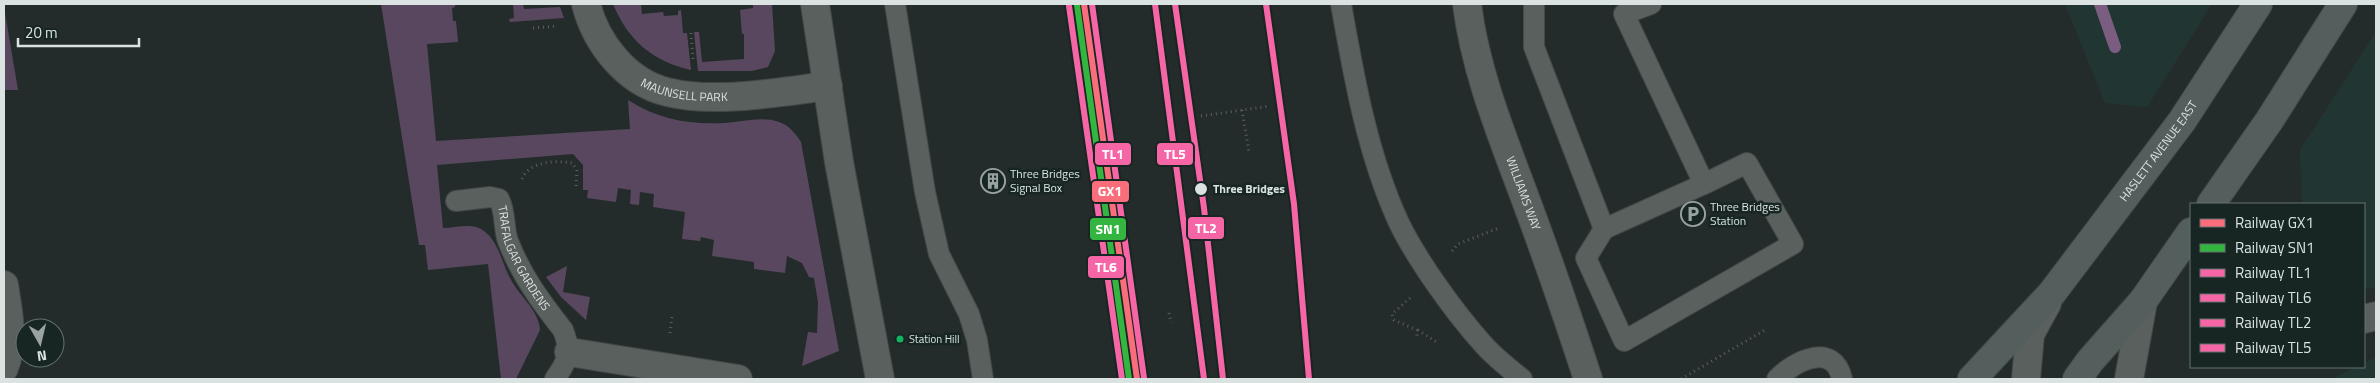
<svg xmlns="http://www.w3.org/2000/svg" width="2380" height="383" font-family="'Titillium Web',sans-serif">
<rect width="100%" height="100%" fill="#242c2b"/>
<g fill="#213633">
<path d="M2065 4H2212L2147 107 2105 103Z"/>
<path d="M2376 32V288L2364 289V204H2302L2300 150Z"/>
<path d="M2376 357V379H2331L2356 367H2364V363Z"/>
</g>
<g fill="#58475e">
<path d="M381 4H455V7L452 8 453 21H456L458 42 427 44 436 141 630 129 628 100C657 119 690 125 725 123 743 122 762 116 779 122 789 125 796 134 801 142L839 351 802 366 808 332 817 333 818 302 814 278 809 277 802 263 787 256 785 273 754 269V262L712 256 714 240 701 237 700 241 682 239 685 212 653 207 654 194 640 192 639 205 630 204 631 190 618 188 616 202 587 198 588 190H583V165L573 154 437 165 443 228C456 228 473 222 484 231 499 242 502 264 510 278 519 296 539 310 540 330L516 379H501L488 264 428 270 425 245H419Z"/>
<path d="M513 4H523L524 9 560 7 564 18 510 22 509 19 514 18Z"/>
<path d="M613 4H641L642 14 663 12 664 16 678 15V11L681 10 683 33H687L691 70C652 61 628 40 613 4Z"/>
<path d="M753 4H772L775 51 768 67 752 71H698L694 32H699L702 62 744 59V34H742L740 10 753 8Z"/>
<path d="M4 7 18 90H4Z"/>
<path d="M567 266 563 292 590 297 586 320 561 297 546 277Z"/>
</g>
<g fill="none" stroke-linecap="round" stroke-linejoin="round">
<path stroke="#7a5d81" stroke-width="12" d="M2100 4 2115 47"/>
<defs>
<g id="service">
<path d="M895 4 925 192 939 254 969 314 977 340 983 379"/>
<path d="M1341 4C1354 77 1367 154 1399 223 1417 260 1455 313 1483 344 1494 357 1509 368 1522 379"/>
<path d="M1534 4V47L1604 229 1586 258 1624 341 1793 244 1747 163 1704 184 1624 14 1651 4"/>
<path id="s1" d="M456 201 490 197 499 199C506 212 503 227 508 241 521 275 541 302 563 330 572 353 568 360 555 379"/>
<path d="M1604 229 1704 184"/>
<path d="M1777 379C1794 361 1834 341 1842 379"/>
</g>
<g id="minor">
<path id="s2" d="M586 4C596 43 626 82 667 92 715 104 779 92 828 86"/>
<path id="s3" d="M1467 4C1476 77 1506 145 1531 214 1551 268 1570 324 1588 379"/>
<path d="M4 285C8 313 15 340 4 368"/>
<path d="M2364 319 2376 316"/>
<path d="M569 352 738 379"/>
</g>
<g id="tertiary">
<path d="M815 4 839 162 880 379"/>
<path d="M2026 379 2030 334 2047 303"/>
<path d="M2129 379 2143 301"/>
</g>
<g id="primary">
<path d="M2211 204 2269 121 2343 4"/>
<path id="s4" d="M1972 379 2052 293 2182 121 2258 4"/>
<path d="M2077 379 2090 361 2143 301 2191 232"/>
</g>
</defs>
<use href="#service" stroke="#434948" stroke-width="22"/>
<use href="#minor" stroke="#434948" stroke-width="30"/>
<use href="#tertiary" stroke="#434948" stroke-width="30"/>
<use href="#primary" stroke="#434948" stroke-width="30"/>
<g stroke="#5a5f5f" stroke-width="3" stroke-dasharray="1 4" stroke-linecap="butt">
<path d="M533 28 557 26"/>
<path d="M691 33 693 60"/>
<path d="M1242 110 1249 152"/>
<path d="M1201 116 1270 106"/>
<path d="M522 179C529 161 557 160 572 163L577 170 576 189"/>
<path d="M1452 251 1458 244 1499 228"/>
<path d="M1410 298 1392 314 1394 320 1417 330V336"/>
<path d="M1169 313 1171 323"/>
<path d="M1418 330 1438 343"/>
<path d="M670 333 672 316"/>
<path d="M1681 379 1765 330"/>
</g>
<use href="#service" stroke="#59605e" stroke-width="20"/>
<use href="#minor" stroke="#59605e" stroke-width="28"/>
<use href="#tertiary" stroke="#59605e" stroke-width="28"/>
<use href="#primary" stroke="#545f5d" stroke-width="28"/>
<defs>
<path id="rail-1" d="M1084 4 1137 379"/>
<path id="rail-2" d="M1077 5 1129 379"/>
<path id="rail-3" d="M1092 4 1144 378"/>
<path id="rail-4" d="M1069 6 1122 379"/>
<path id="rail-5" d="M1175 4 1204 208 1223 379"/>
<g id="rail-6">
<path d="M1155 4 1204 379"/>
<path d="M1266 4 1294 204 1309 379"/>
</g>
</defs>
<use href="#rail-1" stroke="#172623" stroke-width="10"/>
<use href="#rail-2" stroke="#172623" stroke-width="10"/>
<use href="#rail-3" stroke="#172623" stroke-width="10"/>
<use href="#rail-4" stroke="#172623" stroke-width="10"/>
<use href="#rail-5" stroke="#172623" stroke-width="10"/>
<use href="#rail-6" stroke="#172623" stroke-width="10"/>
<use href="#rail-1" stroke="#fa6e7c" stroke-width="6"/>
<use href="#rail-2" stroke="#33b540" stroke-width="6"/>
<use href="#rail-3" stroke="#f666a7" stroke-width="6"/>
<use href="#rail-4" stroke="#f666a7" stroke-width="6"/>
<use href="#rail-5" stroke="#f666a7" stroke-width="6"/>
<use href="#rail-6" stroke="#f666a7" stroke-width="6"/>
</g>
<defs>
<symbol id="building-ring" viewBox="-11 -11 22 22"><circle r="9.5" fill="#172623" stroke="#9aa3a1" stroke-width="1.5"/><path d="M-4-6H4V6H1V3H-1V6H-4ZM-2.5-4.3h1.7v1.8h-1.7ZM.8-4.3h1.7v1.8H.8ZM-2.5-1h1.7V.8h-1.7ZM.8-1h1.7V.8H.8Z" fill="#9aa3a1"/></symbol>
<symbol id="parking-ring" viewBox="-11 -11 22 22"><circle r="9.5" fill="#172623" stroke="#9aa3a1" stroke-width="1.5"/><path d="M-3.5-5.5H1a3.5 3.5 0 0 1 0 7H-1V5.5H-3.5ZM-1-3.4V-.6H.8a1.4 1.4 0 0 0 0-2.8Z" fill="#9aa3a1"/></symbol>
</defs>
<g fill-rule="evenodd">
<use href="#building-ring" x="979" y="167" width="28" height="28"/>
<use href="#parking-ring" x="1679" y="200" width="28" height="28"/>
</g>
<circle fill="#dae3e1" stroke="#172623" stroke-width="2" cx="1201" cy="189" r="7"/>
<circle fill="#13b361" stroke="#172623" stroke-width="2" cx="900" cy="339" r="4.5"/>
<g text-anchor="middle" stroke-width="5" stroke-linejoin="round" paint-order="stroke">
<g font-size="11" fill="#dae3e1" stroke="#172623" text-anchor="start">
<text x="909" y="343">Station Hill</text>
</g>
<g font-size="12" fill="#dae3e1" stroke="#172623">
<text dy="4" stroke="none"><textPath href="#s2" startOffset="142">MAUNSELL PARK</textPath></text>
<text dy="4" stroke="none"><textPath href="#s4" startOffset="295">HASLETT AVENUE EAST</textPath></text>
<text dy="4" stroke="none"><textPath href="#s3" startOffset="198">WILLIAMS WAY</textPath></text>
<text dy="4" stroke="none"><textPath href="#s1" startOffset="108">TRAFALGAR GARDENS</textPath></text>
</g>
<g font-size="12" fill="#dae3e1" stroke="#172623" text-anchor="start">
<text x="1010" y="178">Three Bridges<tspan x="1010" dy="14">Signal Box</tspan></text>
<text x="1710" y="211">Three Bridges<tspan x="1710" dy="14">Station</tspan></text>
</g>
<g font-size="12" font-weight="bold" fill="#dae3e1" stroke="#172623" text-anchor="start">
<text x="1213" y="193">Three Bridges</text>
</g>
</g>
<g stroke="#172623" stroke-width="2">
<rect x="1094" y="142" width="38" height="24" rx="5" fill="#f666a7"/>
<rect x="1156" y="142" width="38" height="24" rx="5" fill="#f666a7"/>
<rect x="1091" y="180" width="39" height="23" rx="5" fill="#fa6e7c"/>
<rect x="1187" y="216" width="38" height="24" rx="5" fill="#f666a7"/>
<rect x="1089" y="217" width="38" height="24" rx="5" fill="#33b540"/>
<rect x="1087" y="255" width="38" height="24" rx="5" fill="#f666a7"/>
</g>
<g font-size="14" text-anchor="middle" font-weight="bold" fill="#fff">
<text x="1113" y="159">TL1</text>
<text x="1175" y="159">TL5</text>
<text x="1110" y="196">GX1</text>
<text x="1206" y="233">TL2</text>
<text x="1108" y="234">SN1</text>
<text x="1106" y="272">TL6</text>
</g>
<rect width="2380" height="383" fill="none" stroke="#dae3e1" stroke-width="10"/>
<rect x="2190" y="203" width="175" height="165" fill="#172623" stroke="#65726f"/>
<rect x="2200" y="219" width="25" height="8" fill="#fa6e7c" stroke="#65726f"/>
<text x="2235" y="228" font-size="15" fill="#dae3e1">Railway GX1</text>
<rect x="2200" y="244" width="25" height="8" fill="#33b540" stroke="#65726f"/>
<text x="2235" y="253" font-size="15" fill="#dae3e1">Railway SN1</text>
<rect x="2200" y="269" width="25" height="8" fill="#f666a7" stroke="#65726f"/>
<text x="2235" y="278" font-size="15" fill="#dae3e1">Railway TL1</text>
<rect x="2200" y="294" width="25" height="8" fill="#f666a7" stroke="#65726f"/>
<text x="2235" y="303" font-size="15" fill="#dae3e1">Railway TL6</text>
<rect x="2200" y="319" width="25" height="8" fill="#f666a7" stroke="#65726f"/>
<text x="2235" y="328" font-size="15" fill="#dae3e1">Railway TL2</text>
<rect x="2200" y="344" width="25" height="8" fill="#f666a7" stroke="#65726f"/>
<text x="2235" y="353" font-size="15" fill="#dae3e1">Railway TL5</text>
<g transform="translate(40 343) rotate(172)"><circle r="24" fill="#172623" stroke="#65726f"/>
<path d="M0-4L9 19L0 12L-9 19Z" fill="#9aa3a1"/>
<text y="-8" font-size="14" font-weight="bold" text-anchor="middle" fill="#dae3e1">N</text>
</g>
<path d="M18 38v8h121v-8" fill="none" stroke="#dae3e1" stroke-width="2.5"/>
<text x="25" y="38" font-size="15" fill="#dae3e1" stroke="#172623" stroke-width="4" paint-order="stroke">20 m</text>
</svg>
